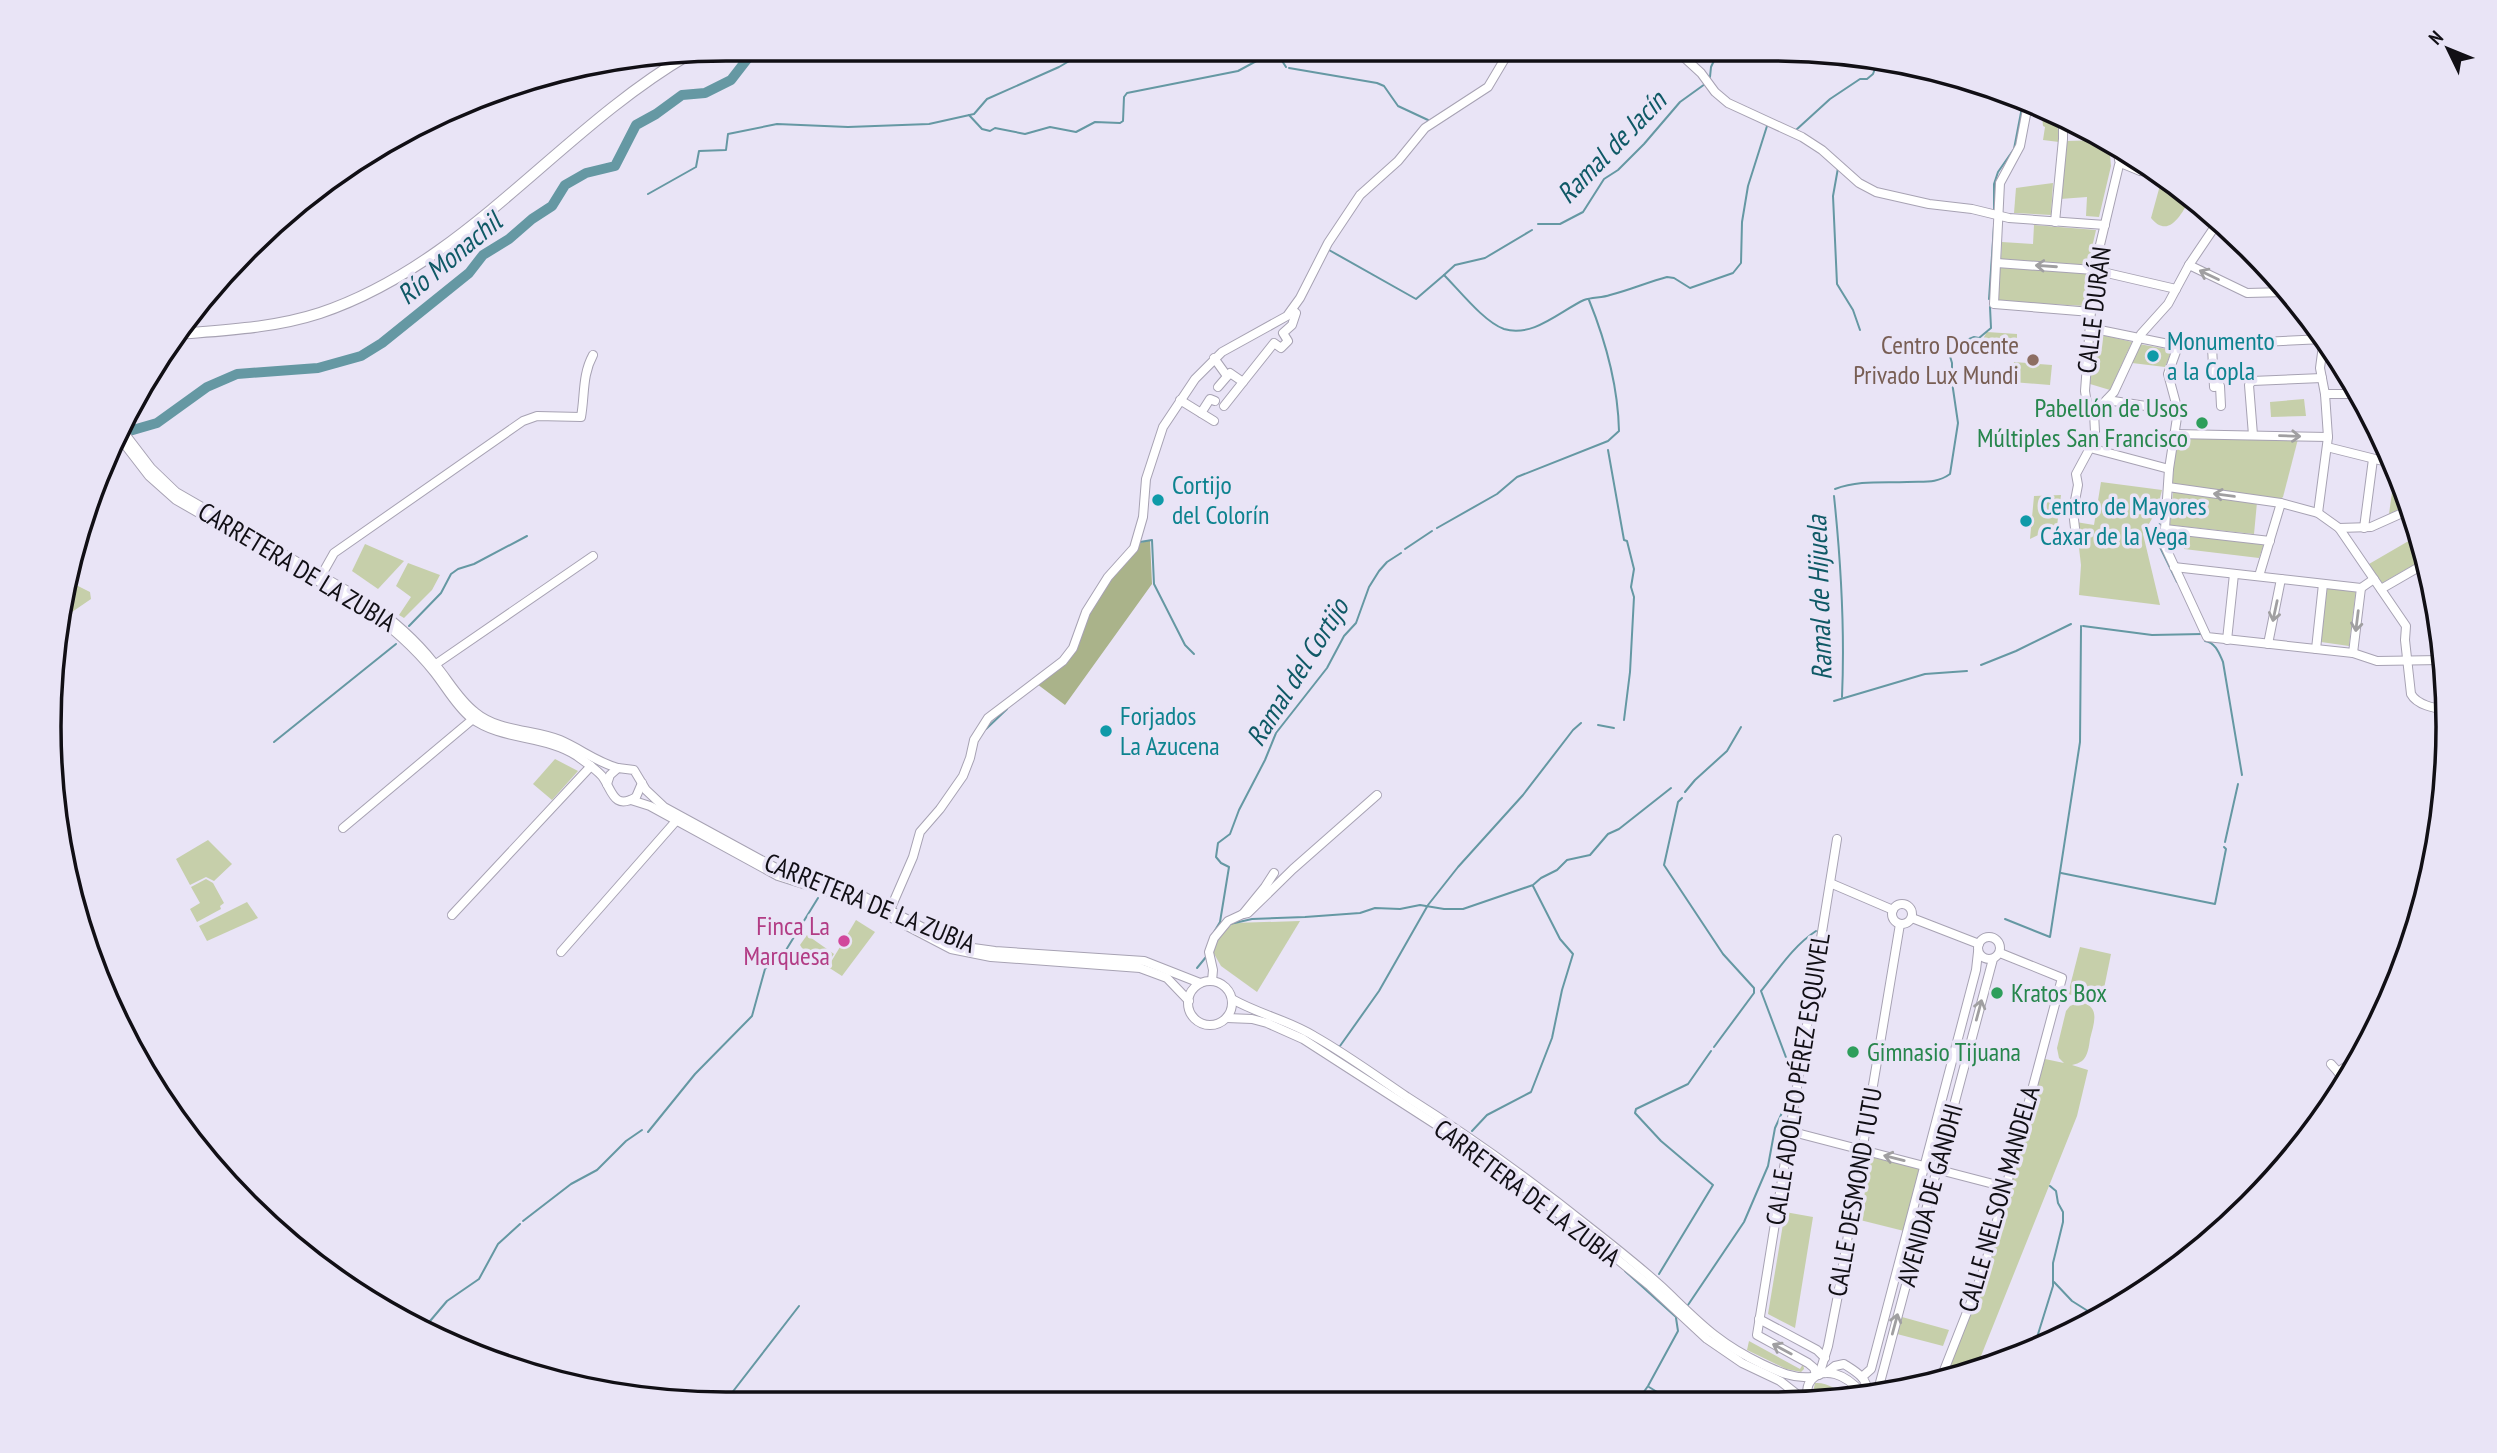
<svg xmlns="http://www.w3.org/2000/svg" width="2497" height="1453" font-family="'PT Sans Narrow',sans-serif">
<rect width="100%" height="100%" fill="#e9e4f6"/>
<g fill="#c6cfaa">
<path d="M2031 106 2057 119 2059 142 2043 140 2045 127 2043 126 2042 116 2030 114Z"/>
<path d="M2100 140 2109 144 2111 166 2099 217 2086 216 2087 197 2060 199 2067 141Z"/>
<path d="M2162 178 2190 199C2182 213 2169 240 2151 218Z"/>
<path d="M2053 183 2051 215 2014 213 2016 188Z"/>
<path d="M2034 225 2096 230 2088 265 2001 259 2002 242 2033 244Z"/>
<path d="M2000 267 2087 273 2085 306 1998 301Z"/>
<path d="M1987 332 2017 334V343L1994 341 1993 350 1983 349 1984 337Z"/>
<path d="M2094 333 2132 342 2110 390 2090 384Z"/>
<path d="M2139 344 2172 350 2165 367 2132 363Z"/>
<path d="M2014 362 2052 365 2050 385 2012 382Z"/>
<path d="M2304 399 2306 416 2271 417 2270 402Z"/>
<path d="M2177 439H2298L2283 497 2279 500 2172 484Z"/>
<path d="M2395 471 2398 472 2408 505 2389 514Z"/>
<path d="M2101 482 2162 490 2157 510 2143 534 2160 605 2079 595 2081 565 2076 522 2094 525Z"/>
<path d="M2173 492 2257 502 2254 534 2170 525Z"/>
<path d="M2061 495 2057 526 2030 539 2034 496Z"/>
<path d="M2410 513 2424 559 2382 583 2369 564 2412 539 2402 518Z"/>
<path d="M2185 535 2264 544 2259 558 2184 549Z"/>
<path d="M365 544 404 561 378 589 352 571Z"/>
<path d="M71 563 70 578 76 585 90 592 91 599 72 612 65 603Z"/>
<path d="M408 563 440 575 432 590 404 618 399 615 411 597 396 586Z"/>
<path d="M2325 588 2356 590 2349 646 2321 642Z"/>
<path d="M555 759 578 771 552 800 533 784Z"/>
<path d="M208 840 232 864 214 881 206 877 190 885 176 859Z"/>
<path d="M206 879 213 883 224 903 220 906 221 909 197 922 190 909 200 903 191 887Z"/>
<path d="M247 902 258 918 207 941 199 926Z"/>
<path d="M856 920 875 932 842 976 828 967Z"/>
<path d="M1300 921 1257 992 1221 966 1213 952 1219 938 1233 923Z"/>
<path d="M807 935 834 954 826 965 802 948 800 945Z"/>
<path d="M2080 947 2111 954 2101 1003 2068 994Z"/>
<path d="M2080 1002C2101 1006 2094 1023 2090 1039 2089 1046 2088 1056 2082 1061 2079 1063 2076 1064 2072 1065L2088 1070 2077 1116 1975 1371 1945 1377 1987 1270 2045 1059 2064 1063 2059 1058 2057 1048 2066 1011 2070 1006Z"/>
<path d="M1871 1157 1920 1169 1904 1231 1860 1220Z"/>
<path d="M1785 1212 1813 1217 1795 1328 1768 1314Z"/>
<path d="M1902 1317 1949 1330 1943 1346 1897 1334Z"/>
<path d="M1749 1341 1800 1369 1803 1364 1804 1369 1801 1372 1786 1369 1747 1350Z"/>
<path d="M1815 1383C1827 1382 1838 1390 1848 1396L1822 1401 1813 1392Z"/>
</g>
<path fill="#aab38a" d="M1150 540 1152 584 1065 705 1037 684 1067 660 1079 645 1086 615 1110 578 1137 544Z"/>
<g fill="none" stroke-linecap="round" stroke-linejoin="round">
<g stroke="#6598a3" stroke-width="2">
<path d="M1289 68 1377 83 1384 86 1398 106 1428 120"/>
<path d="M1920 71V78L1923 79 1951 77"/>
<path d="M1710 77 1711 67 1719 50"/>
<path d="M969 115 982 129 990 131 995 128 1025 134 1050 127 1076 132 1095 122 1120 123 1123 121 1124 97 1127 93 1238 71 1273 52 1277 53 1286 67"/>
<path d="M1796 130 1830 99 1860 79H1867L1873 74 1877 63"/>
<path d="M1838 168 1833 196 1837 284 1853 310 1860 330"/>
<path d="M648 194 696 167 699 151 726 150 728 134 777 124 848 127 929 124 974 114 987 99 1059 67 1090 49"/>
<path d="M1994 210V184L1998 172 2014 149 2023 102"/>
<path d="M1538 224H1560L1583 212 1604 179 1618 170 1644 144 1680 102 1705 84"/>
<path d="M1329 250 1416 299 1444 275C1459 290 1484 322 1504 329 1533 338 1560 311 1584 300 1592 297 1602 298 1610 295 1630 290 1648 282 1667 277L1674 278 1690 288 1733 273 1741 263 1742 222 1748 186 1767 126"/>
<path d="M1444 275 1455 265 1485 258 1532 230"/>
<path d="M1989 299 1994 226"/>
<path d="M1608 450 1624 540 1627 541 1634 569 1631 587 1634 597 1630 672 1624 720"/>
<path d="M1835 489C1859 480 1883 483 1907 482 1924 481 1936 484 1950 474L1958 423 1952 382V363L1949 353 1952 346 1974 337 1979 338 1991 328 1990 307"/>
<path d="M1834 496C1841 563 1845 630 1842 697"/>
<path d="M2160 517 2159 545 2177 582"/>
<path d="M1437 528 1497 494 1517 477 1608 441 1619 431C1618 386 1606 342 1589 300"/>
<path d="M1140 542 1152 540 1154 584 1185 645 1194 654"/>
<path d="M1405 549 1432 531"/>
<path d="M409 626 441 593 451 574 458 569 474 564 527 536"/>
<path d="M2083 626 2152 635 2202 634"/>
<path d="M2081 628V626"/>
<path d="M2205 641C2216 643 2219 653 2223 662L2242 775"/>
<path d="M1981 665 2016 651 2071 624"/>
<path d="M1834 701 1925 674 1967 671"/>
<path d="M1598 725 1614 728"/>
<path d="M986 729 1007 709"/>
<path d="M274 742 396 644"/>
<path d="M1685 792 1695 780 1727 751 1741 727"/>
<path d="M1682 798 1678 802 1664 865 1723 954 1754 988V993L1714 1047"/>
<path d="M2225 842 2238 784"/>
<path d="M2061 873 2215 904 2226 849 2224 847"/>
<path d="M2005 919 2050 937 2080 742 2081 629"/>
<path d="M1230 924 1252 919 1305 917 1360 913 1375 908 1400 909 1420 905 1444 909H1463L1533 885 1541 878 1557 870 1567 860 1590 855 1608 834 1619 829 1671 788"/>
<path d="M1214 932 1220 922 1229 867 1221 863 1216 857 1218 843 1230 834 1239 810 1265 760 1276 733 1327 668 1344 636 1356 623 1369 587 1379 571 1387 562 1401 553"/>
<path d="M1197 968 1206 957"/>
<path d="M1340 1046 1379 991 1428 905 1458 867 1523 795 1573 730 1581 723"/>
<path d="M1793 1076 1761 991C1778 970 1793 946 1816 931"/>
<path d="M1472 1131 1487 1115 1531 1092 1552 1038 1562 990 1573 954 1560 939 1533 886"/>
<path d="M648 1132 695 1074 752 1016 765 969 786 950 818 898"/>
<path d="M523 1221 571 1184 597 1170 626 1141 642 1130"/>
<path d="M1596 1247 1613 1261"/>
<path d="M1625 1271 1676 1317"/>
<path d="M1659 1274 1713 1185 1661 1141 1635 1113 1636 1109 1688 1084 1711 1051"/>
<path d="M2054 1282 2072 1301 2099 1318"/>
<path d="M1688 1305 1744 1222 1768 1166 1775 1128 1791 1093"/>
<path d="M425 1327 447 1301 479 1279 498 1244 520 1224"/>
<path d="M2034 1347 2053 1286V1263L2063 1222V1212L2058 1203 2056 1191 2050 1186"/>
<path d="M1649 1387 1675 1403"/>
<path d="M724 1403 799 1306"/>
<path d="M1636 1403 1648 1386 1678 1331 1676 1318"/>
</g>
<path stroke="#6598a3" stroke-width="10" d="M126 432 157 423 207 387 237 374 318 368 361 356 382 343 469 273 483 255 509 239 532 219 552 206 565 185 586 173 615 166 636 125 656 114 682 95 705 93 731 80 755 49"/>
<defs>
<g id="minor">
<path d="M1676 50 1701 73 1715 92 1728 103 1802 137 1822 150 1859 183 1876 192 1929 204 1972 209 2009 218 2105 225"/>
<path d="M2028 104 2020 146 2000 183 1994 304 2091 312"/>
<path d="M2118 149 2119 160"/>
<path d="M2123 164 2140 171 2159 173"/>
<path d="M2055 222 2063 139V122"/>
<path d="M1997 263 2094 270 2176 289"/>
<path d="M2189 265 2247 293 2287 292"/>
<path d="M2090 328 2178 346 2324 339 2333 349"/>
<path d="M2178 346 2168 374 2178 411 2169 469 2164 544 2207 637 2353 653 2377 661 2441 660"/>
<path d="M2212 346 2214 387 2220 386 2221 406"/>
<path d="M1214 358 1227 376"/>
<path d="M1243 382 1274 343 1281 348 1288 341 1283 333 1292 325 1296 313 1292 310"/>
<path d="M1218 387 1230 373 1243 382 1224 406"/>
<path d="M2325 394H2357"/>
<path d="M1180 400 1214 421"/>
<path d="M2107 400 2178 411"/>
<path d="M1201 413 1210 399 1215 401"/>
<path d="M2094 413 2087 404 2085 391 2094 270 2119 165"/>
<path d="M2094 413 2114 392 2141 334 2168 304 2189 265 2218 222"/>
<path d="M2374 425V432L2379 434"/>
<path d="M125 434 151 468 176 492 367 602C392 619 415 639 434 663 448 679 458 699 475 712 499 732 533 729 560 740 581 749 596 762 618 768"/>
<path d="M2174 434 2328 437"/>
<path d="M2253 435 2249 385 2252 381 2322 378"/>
<path d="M122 441 149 476 176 500 363 607C390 626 413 646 434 672 446 687 456 706 471 718 502 741 545 735 577 756 585 762 595 768 602 776 612 789 613 811 636 797L642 783"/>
<path d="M2327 447 2383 461 2396 467"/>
<path d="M2090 448 2169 469"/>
<path d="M2168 487 2281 503 2318 513 2339 528 2406 626 2405 640 2411 694C2417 705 2434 708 2446 710"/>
<path d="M2318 513 2328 437 2325 394 2320 368 2324 338"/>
<path d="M2075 528 2073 511 2078 485 2076 474 2090 448 2095 432 2094 413"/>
<path d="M2339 528 2371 527 2409 510"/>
<path d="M2364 528 2373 459"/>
<path d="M2165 529 2270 541"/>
<path d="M2174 567 2361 588"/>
<path d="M321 576 334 553 523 421 537 416 581 417C585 395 582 375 593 355"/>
<path d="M2259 576 2281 503"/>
<path d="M2381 589 2426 563"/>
<path d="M2227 640 2234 574"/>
<path d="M2268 644 2281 579"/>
<path d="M2316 649 2323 584"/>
<path d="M2353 653 2361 588 2374 579"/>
<path d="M436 664 593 556"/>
<path d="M607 784 610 775 618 768 634 770 646 790 664 807 776 868 865 897 952 943 966 947 995 951 1144 961 1200 983"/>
<path d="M631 800 650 806 778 876 863 903 951 949 991 957 1140 968 1167 978 1189 1001"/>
<path d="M343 828 473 719"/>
<path d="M1830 883 1893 910"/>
<circle cx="1902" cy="914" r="10"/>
<path d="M890 910 913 857 920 832 940 809 963 776 970 758 974 740 988 718 1063 661 1073 648 1086 612 1108 577 1134 548 1143 517 1146 479 1163 427 1195 379 1222 352 1287 316 1300 298 1328 243 1360 195 1398 161 1425 128 1488 87 1510 50"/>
<path d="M1243 914 1248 913 1293 869 1377 795"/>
<path d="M452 915 591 766"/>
<path d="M1912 918 1979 944"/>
<circle cx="1989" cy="948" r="11"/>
<path d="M561 952 676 821"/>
<path d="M1212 981 1213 970 1209 952 1214 938 1228 921 1243 914 1265 887 1274 873"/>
<circle cx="1210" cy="1003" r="22"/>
<path d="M1232 999C1258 1014 1288 1020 1314 1036 1346 1054 1376 1076 1407 1097 1472 1138 1533 1182 1593 1230 1616 1248 1640 1267 1662 1287 1698 1321 1716 1342 1762 1364 1779 1372 1794 1379 1812 1377"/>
<path d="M1227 1018 1252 1019 1267 1023 1303 1039 1469 1146 1595 1241 1650 1286 1707 1339 1742 1363 1780 1381 1808 1403"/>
<path d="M2331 1064 2339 1073 2343 1085"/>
<path d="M2338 1072 2358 1058"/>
<path d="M1789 1131 2005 1187"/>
<path d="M1759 1319 1817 1350 1825 1358"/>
<path d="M1826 1373 1835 1366 1844 1364C1855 1371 1868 1378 1867 1392"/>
<path d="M1816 1375 1814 1368 1808 1363 1757 1335 1837 839"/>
<path d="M1819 1375 1828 1346 1838 1295 1900 924"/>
<path d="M1862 1377 1871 1369 1976 970 1978 952"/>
<path d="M1941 1378 1984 1269 2062 978 2000 953"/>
<path d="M1878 1390 1993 959"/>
<path d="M1810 1403C1801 1384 1815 1369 1835 1374 1846 1377 1855 1385 1862 1393"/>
</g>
<path id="major" d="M178 334C226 330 274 328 320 313 466 264 558 131 688 55"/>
</defs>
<use href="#minor" stroke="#a7a2b3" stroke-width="10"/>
<use href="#major" stroke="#a7a2b3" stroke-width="12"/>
<use href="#minor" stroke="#fff" stroke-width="8"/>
<use href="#major" stroke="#fff" stroke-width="10"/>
</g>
<defs><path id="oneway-shaft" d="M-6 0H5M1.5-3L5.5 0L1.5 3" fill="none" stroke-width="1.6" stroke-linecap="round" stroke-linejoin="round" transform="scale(1.75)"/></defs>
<g stroke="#a09fa1">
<use href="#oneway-shaft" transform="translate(2046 266) rotate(-176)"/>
<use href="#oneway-shaft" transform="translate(2209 275) rotate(-154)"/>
<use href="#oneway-shaft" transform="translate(2290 436) rotate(2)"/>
<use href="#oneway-shaft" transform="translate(2224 495) rotate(-172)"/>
<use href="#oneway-shaft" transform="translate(2275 611) rotate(102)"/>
<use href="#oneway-shaft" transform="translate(2357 621) rotate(97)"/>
<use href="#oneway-shaft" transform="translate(1979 1010) rotate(-75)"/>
<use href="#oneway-shaft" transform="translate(1894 1158) rotate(-166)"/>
<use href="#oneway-shaft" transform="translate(1895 1324) rotate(-75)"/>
<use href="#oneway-shaft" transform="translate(1782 1349) rotate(-152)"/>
</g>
<g fill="#0f9aa8" stroke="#e9e4f6" stroke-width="2.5">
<circle cx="2153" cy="356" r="7"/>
<circle cx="1158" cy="500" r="7"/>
<circle cx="2026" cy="521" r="7"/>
<circle cx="1106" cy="731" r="7"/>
</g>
<circle fill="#8d6e63" stroke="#e9e4f6" stroke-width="2.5" cx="2033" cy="360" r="7"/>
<g fill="#2e9e5b" stroke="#e9e4f6" stroke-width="2.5">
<circle cx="2202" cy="423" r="7"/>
<circle cx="1997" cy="993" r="7"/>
<circle cx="1853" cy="1052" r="7"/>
</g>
<circle fill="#d1479c" stroke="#e9e4f6" stroke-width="2.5" cx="844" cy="941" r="7"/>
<g text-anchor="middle" stroke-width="7" stroke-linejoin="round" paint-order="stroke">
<g font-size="26" fill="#110f15" stroke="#e9e4f6">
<text transform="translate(2094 310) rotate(-83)" y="9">CALLE DURÁN</text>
<text transform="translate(297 567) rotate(31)" y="9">CARRETERA DE LA ZUBIA</text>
<text transform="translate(870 903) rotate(22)" y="9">CARRETERA DE LA ZUBIA</text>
<text transform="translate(1798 1079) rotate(-81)" y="9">CALLE ADOLFO PÉREZ ESQUIVEL</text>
<text transform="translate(1855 1192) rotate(-80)" y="9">CALLE DESMOND TUTU</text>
<text transform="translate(1527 1193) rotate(37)" y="9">CARRETERA DE LA ZUBIA</text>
<text transform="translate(1930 1195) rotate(-75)" y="9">AVENIDA DE GANDHI</text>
<text transform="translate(1999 1199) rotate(-74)" y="9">CALLE NELSON MANDELA</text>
</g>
<g font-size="26" fill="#0d838f" stroke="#e9e4f6" text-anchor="start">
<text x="2167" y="350">Monumento<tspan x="2167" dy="30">a la Copla</tspan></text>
<text x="1172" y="494">Cortijo<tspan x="1172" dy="30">del Colorín</tspan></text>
<text x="2040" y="515">Centro de Mayores<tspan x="2040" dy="30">Cáxar de la Vega</tspan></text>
<text x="1120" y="725">Forjados<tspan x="1120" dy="30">La Azucena</tspan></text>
</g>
<g font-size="26" fill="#785e54" stroke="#e9e4f6" text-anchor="end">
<text x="2019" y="354">Centro Docente<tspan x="2019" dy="30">Privado Lux Mundi</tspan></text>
</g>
<g font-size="26" fill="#27864d" stroke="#e9e4f6" text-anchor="start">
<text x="2188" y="417" text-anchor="end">Pabellón de Usos<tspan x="2188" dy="30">Múltiples San Francisco</tspan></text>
<text x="2011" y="1002">Kratos Box</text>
<text x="1867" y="1061">Gimnasio Tijuana</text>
</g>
<g font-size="26" fill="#b23c85" stroke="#e9e4f6" text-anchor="end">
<text x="830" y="935">Finca La<tspan x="830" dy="30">Marquesa</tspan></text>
</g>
<g font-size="28" font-style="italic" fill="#0f5966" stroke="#e9e4f6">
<text transform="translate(1611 147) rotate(-46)" y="10">Ramal de Jacín</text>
<text transform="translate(449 258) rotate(-40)" y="10">Río Monachil</text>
<text transform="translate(1819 598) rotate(-92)" y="10">Ramal de Hijuela</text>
<text transform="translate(1297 672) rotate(-58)" y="10">Ramal del Cortijo</text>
</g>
</g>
<path d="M0 0H2497V1453H0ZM726 61H1771A665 665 0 0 1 2436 726V727A665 665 0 0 1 1771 1392H726A665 665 0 0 1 61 727V726A665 665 0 0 1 726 61Z" fill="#e9e4f6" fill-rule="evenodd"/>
<path fill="none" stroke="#110f15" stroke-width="3.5" d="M726 61H1771A665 665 0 0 1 2436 726V727A665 665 0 0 1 1771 1392H726A665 665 0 0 1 61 727V726A665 665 0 0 1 726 61Z"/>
<g transform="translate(2448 49) rotate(313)" stroke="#e9e4f6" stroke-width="5" paint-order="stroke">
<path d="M0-5L12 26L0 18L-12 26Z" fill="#110f15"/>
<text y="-10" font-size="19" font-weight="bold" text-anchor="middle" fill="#110f15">N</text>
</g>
</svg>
